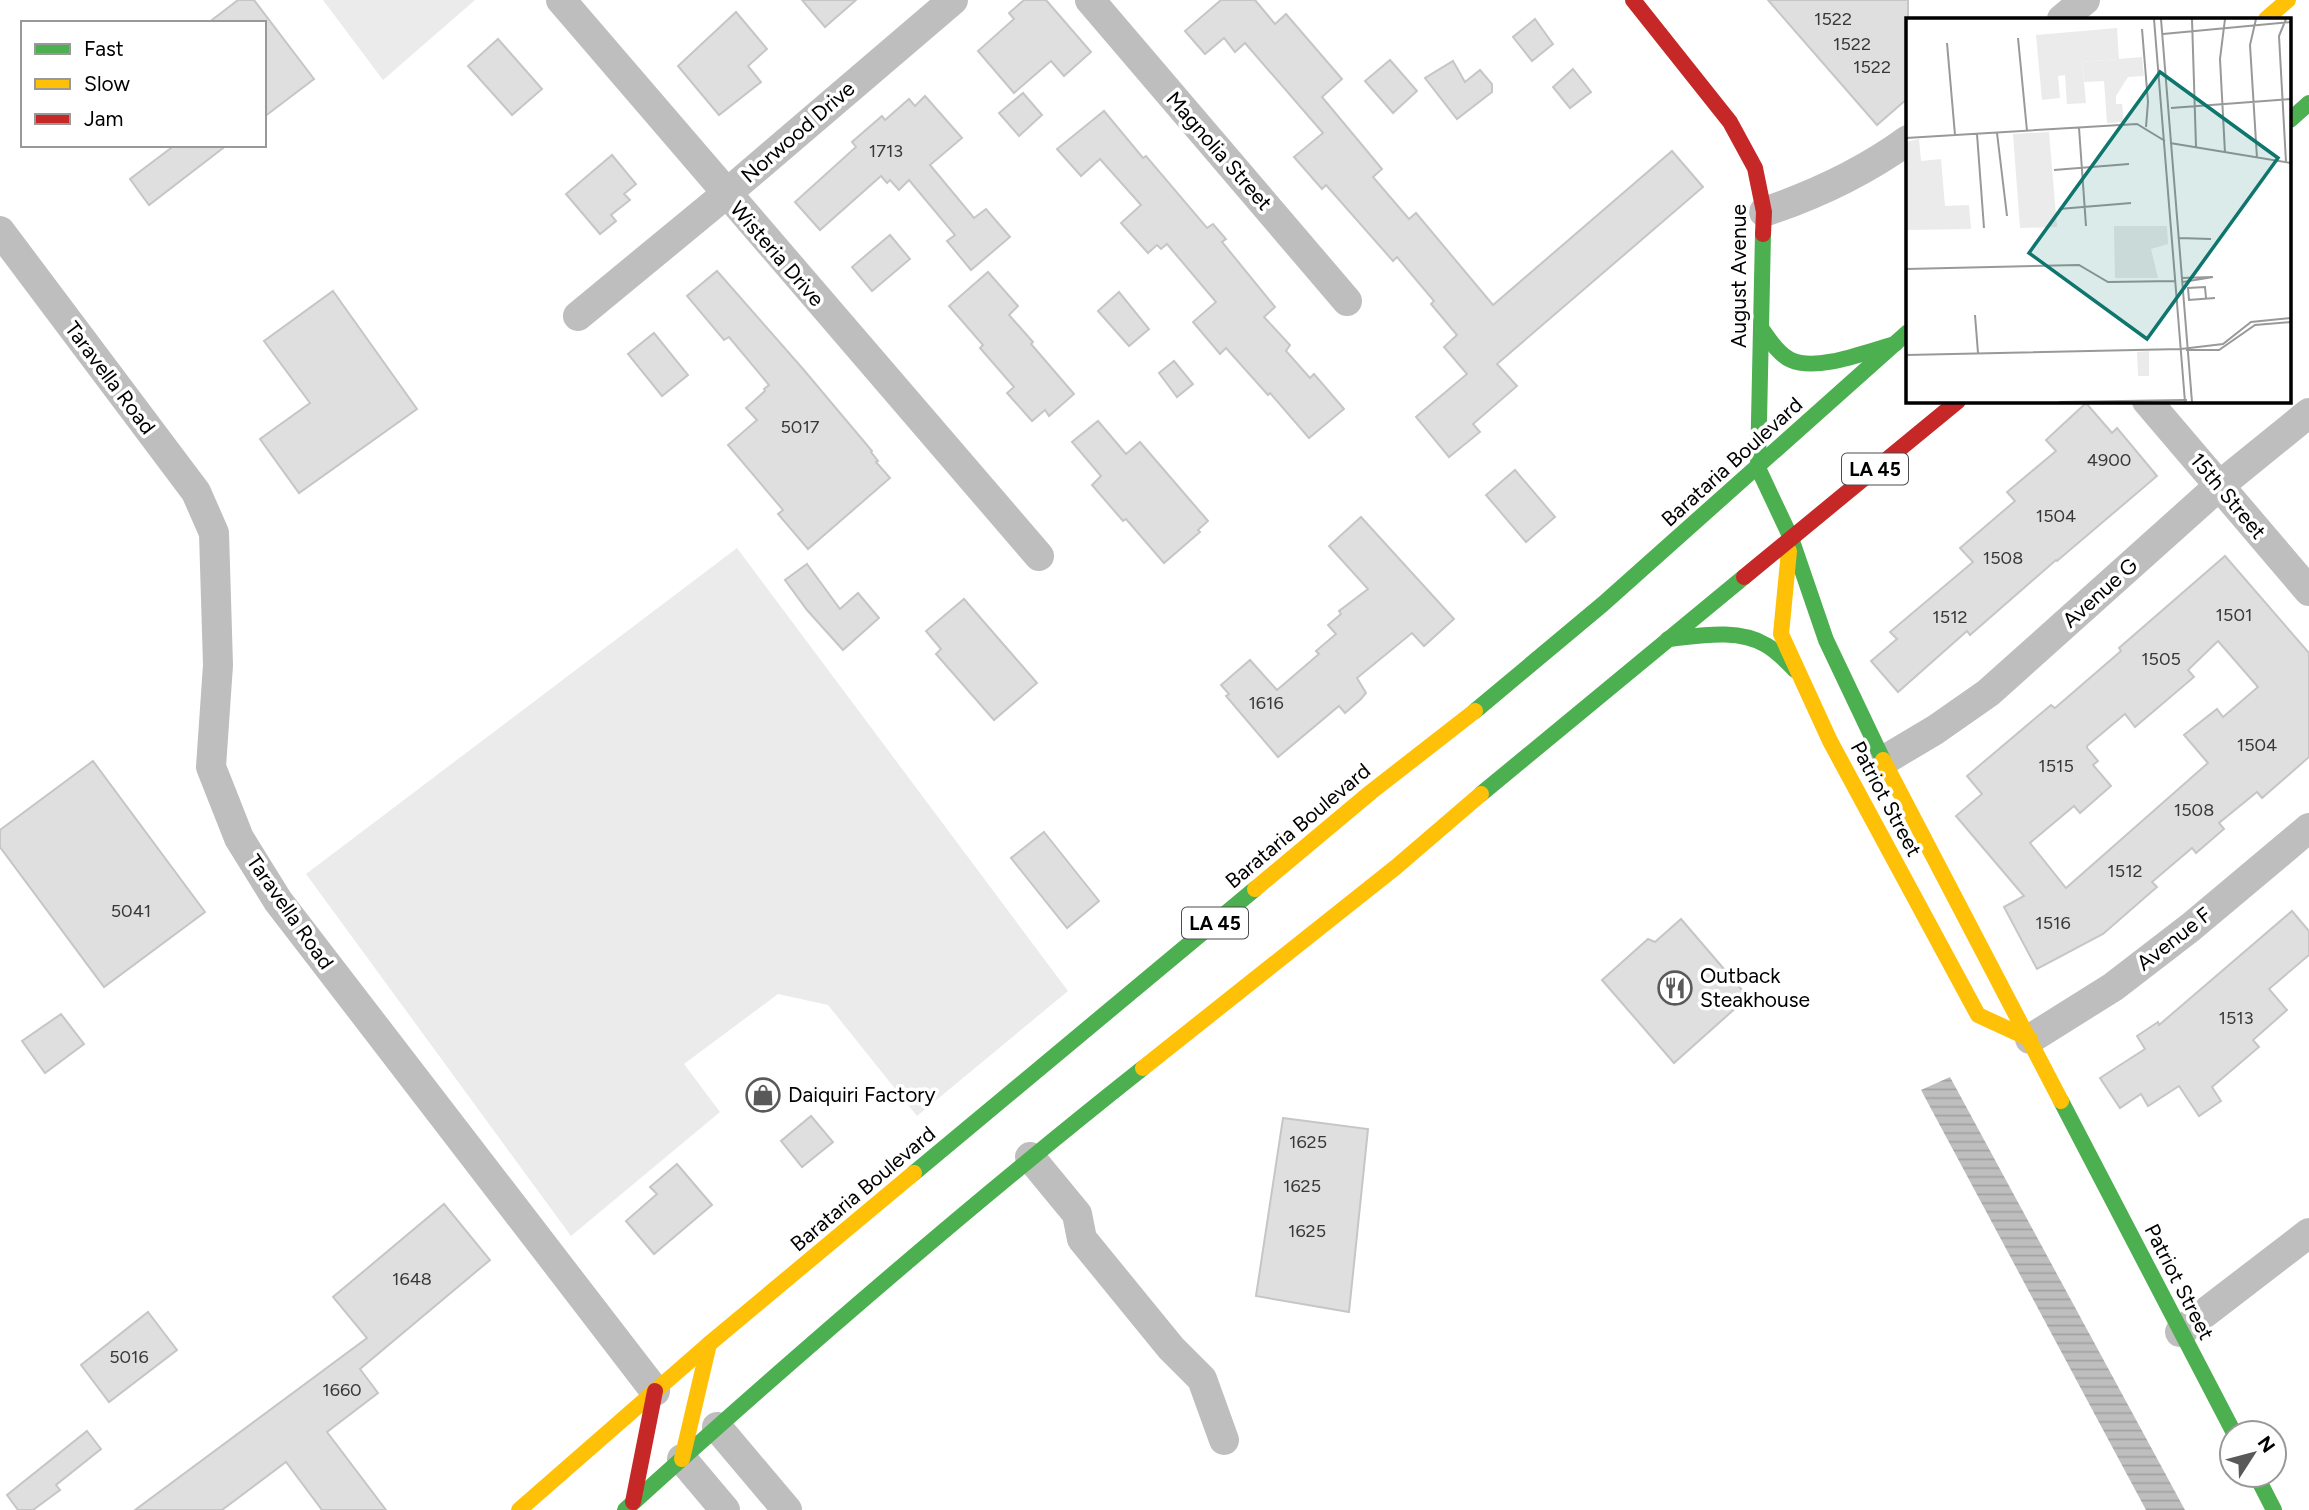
<svg xmlns="http://www.w3.org/2000/svg" width="2309" height="1510" font-family="Figtree,sans-serif">
<defs>
<pattern id="water-rules" width="6" height="5" patternUnits="userSpaceOnUse" patternTransform="scale(1.75)"><rect width="6" height="5" fill="#bebebe"/><path d="M0 2.5h6" fill="none" stroke="#a2a2a2"/></pattern>
</defs>
<rect width="100%" height="100%" fill="#fff"/>
<g fill="#ebebeb">
<path d="M323 0H475L383 80Z"/>
<path d="M737 548 1068 991 917 1116 828 1005 778 994 684 1064 720 1112 571 1236 306 874Z"/>
</g>
<path fill="url(#water-rules)" d="M1950 1077 2185 1510H2146L1921 1090Z"/>
<g fill="#dfdfdf" stroke="#c6c6c6" stroke-width="2" fill-rule="evenodd">
<path d="M238 0H254L314 79 264 117V23H208Z"/>
<path d="M802 0H856L825 27Z"/>
<path d="M1024 0H1046L1091 52 1064 76 1051 61 1014 93 978 51 1014 19 1009 13Z"/>
<path d="M1221 0H1255L1275 24 1286 14 1342 79 1322 97 1382 169 1373 177 1409 219 1416 213 1493 305 1672 151 1703 187 1497 364 1517 386 1473 424 1480 432 1449 457 1416 417 1467 374 1444 347 1457 335 1431 304 1434 301 1397 257 1393 261 1326 185 1322 189 1294 157 1323 133 1245 43 1235 52 1224 38 1205 54 1185 31Z"/>
<path d="M1768 0H1908V98L1877 125Z"/>
<path d="M736 12 767 49 748 66 761 82 719 115 678 66Z"/>
<path d="M1535 19 1553 44 1532 61 1513 37Z"/>
<path d="M498 39 542 89 512 115 468 66Z"/>
<path d="M1390 60 1417 91 1393 113 1365 81Z"/>
<path d="M1453 61 1465 82 1480 70 1492 84V92L1457 119 1425 78Z"/>
<path d="M1573 69 1591 92 1570 108 1553 87Z"/>
<path d="M1023 93 1042 115 1019 136 999 113Z"/>
<path d="M925 96 962 138 930 165 974 218 986 209 1010 237 971 270 947 241 955 235 909 180 899 190 890 180 887 183 881 176 820 230 795 202 856 147 852 142 882 116 885 120 909 99 915 106Z"/>
<path d="M1104 111 1143 158 1146 156 1207 228 1213 224 1226 239 1222 242 1275 307 1264 317 1290 345 1286 351 1310 378 1314 374 1344 409 1309 438 1270 393 1268 395 1226 348 1220 354 1193 322 1216 302 1167 244 1161 249 1157 245 1148 253 1121 223 1141 205 1100 159 1081 176 1057 149Z"/>
<path d="M175 145H227L149 205 130 179Z"/>
<path d="M612 155 636 184 624 194 630 200 611 215 616 221 600 234 566 194Z"/>
<path d="M890 235 910 259 872 291 852 267Z"/>
<path d="M717 271 803 369 872 451 871 452 878 461 876 462 890 478 808 549 778 514 783 510 728 445 757 420 746 408 765 391 764 389 769 385 729 337 724 340 687 296Z"/>
<path d="M988 272 1018 306 1009 315 1033 342 1031 344 1074 394 1049 416 1045 410 1032 421 1007 393 1014 387 980 348 983 345 949 306Z"/>
<path d="M333 291 417 409 299 493 260 439 310 403 264 341Z"/>
<path d="M1119 292 1149 329 1129 346 1098 311Z"/>
<path d="M654 333 688 375 662 396 628 354Z"/>
<path d="M1174 361 1193 384 1177 397 1159 373Z"/>
<path d="M2086 403 2112 433 2117 428 2157 476 2057 561 2056 560 1970 635 1967 631 1898 692 1871 661 1897 639 1890 632 1973 562 1960 548 2015 501 2007 492 2056 451 2046 440Z"/>
<path d="M1098 421 1126 454 1140 442 1208 521 1198 530 1200 532 1164 563 1126 519 1123 521 1092 485 1101 476 1072 442Z"/>
<path d="M1515 470 1555 517 1526 542 1486 495Z"/>
<path d="M1361 517 1454 619 1424 646 1412 633 1357 678 1366 693 1361 699 1345 713 1339 706 1278 757 1226 696 1229 694 1221 685 1250 660 1277 690 1319 654 1316 651 1336 634 1328 625 1341 614 1339 611 1368 589 1329 546Z"/>
<path d="M2225 556 2309 653V757L2262 798 2257 792 2219 823 2224 829 2196 853 2192 848 2152 882 2157 887 2103 934 2037 969 2004 907 2024 896 1956 816 1982 794 1967 776 2051 705 2055 708 2121 651 2119 648ZM2218 641 2258 687 2223 717 2217 709 2184 735 2208 763 2066 888 2030 843 2074 806 2080 813 2111 786 2093 765 2098 761 2087 748V746L2125 714 2135 727 2194 677 2188 670Z"/>
<path d="M807 564 840 609 858 593 879 618 843 650 807 610 785 580Z"/>
<path d="M964 599 1037 683 994 720 936 654 941 649 926 631Z"/>
<path d="M93 761 205 912 104 987 0 847V830Z"/>
<path d="M1044 832 1099 901 1067 928 1011 858Z"/>
<path d="M2292 911 2309 931V955L2269 989 2287 1010 2253 1040 2259 1047 2212 1087 2221 1101 2199 1116 2179 1086 2148 1106 2141 1094 2120 1108 2100 1078 2145 1049 2137 1036 2158 1022 2159 1025Z"/>
<path d="M1681 919 1748 997 1674 1063 1602 980 1648 939 1655 942Z"/>
<path d="M61 1014 84 1044 45 1073 22 1041Z"/>
<path d="M811 1116 833 1142 802 1167 781 1141Z"/>
<path d="M1283 1118 1368 1129 1349 1312 1256 1296Z"/>
<path d="M677 1164 712 1205 654 1254 626 1221 657 1194 650 1187Z"/>
<path d="M444 1204 490 1260 360 1369 378 1393 327 1432 386 1510H322L286 1462 222 1510H135L367 1338 333 1297Z"/>
<path d="M148 1312 177 1350 109 1402 81 1365Z"/>
<path d="M87 1431 101 1449 56 1485 60 1490 33 1510H18L7 1495Z"/>
</g>
<g fill="none" stroke-linecap="round" stroke-linejoin="round">
<g stroke="#bebebe" stroke-width="30">
<path d="M561 0 1039 556"/>
<path d="M1090 0 1347 301"/>
<path d="M2062 19 2085 0"/>
<path d="M1764 212C1815 195 1864 172 1908 140"/>
<path d="M0 231 196 492 214 533 218 665 211 767 239 838 278 901 655 1391"/>
<path d="M578 316 726 194 953 0"/>
<path d="M2147 401 2309 591"/>
<path d="M1883 761 1935 730 1988 693 2219 486 2309 413"/>
<path d="M2030 1039 2113 987 2191 927 2309 828"/>
<path d="M1030 1157 1077 1214 1082 1239 1171 1348 1202 1379 1224 1440"/>
<path d="M2180 1332 2309 1233"/>
<path d="M717 1427 787 1510"/>
<path d="M682 1459 725 1510"/>
</g>
<g stroke="#4caf50" stroke-width="16">
<path d="M2290 120 2309 103"/>
<path d="M1763 234 1758 468 1791 538 1826 640 1883 760"/>
<path d="M1761 328C1769 339 1778 354 1791 360 1818 372 1868 351 1895 344"/>
<path d="M1668 639C1698 636 1738 628 1766 645 1777 651 1786 661 1795 670"/>
<path d="M1475 711 1603 604 1908 332"/>
<path d="M1481 794 1744 577"/>
<path d="M2061 1101 2234 1433"/>
<path d="M914 1173 1255 889"/>
<path d="M2256 1475 2274 1510"/>
<path d="M625 1510C793 1358 965 1209 1143 1068"/>
</g>
<g stroke="#ffc107" stroke-width="16">
<path d="M2266 19 2288 0"/>
<path d="M1789 551 1781 634 1830 741 1978 1015 2030 1039"/>
<path d="M1883 760 2061 1101"/>
<path d="M1255 889 1371 792 1475 711"/>
<path d="M1143 1068 1396 867 1481 794"/>
<path d="M682 1459 709 1344"/>
<path d="M519 1510 709 1344 914 1173"/>
</g>
<g stroke="#c62828" stroke-width="16">
<path d="M1633 0 1730 122 1755 168 1764 212 1763 234"/>
<path d="M1744 577 1958 401"/>
<path d="M633 1502 655 1391"/>
</g>
</g>
<defs>
<symbol id="restaurant-ring" viewBox="-11 -11 22 22"><circle r="9.5" fill="#fff" stroke="#595959" stroke-width="1.5"/><path d="M-5-6h1v4h1v-4h1v4h1v-4h1v5L-1.5 .5V6h-2V.5L-5-1ZM5-6V6H3V1.5H1.5Q1.5-4 5-6Z" fill="#595959"/></symbol>
<symbol id="shop-ring" viewBox="-11 -11 22 22"><circle r="9.5" fill="#fff" stroke="#595959" stroke-width="1.5"/><path d="M-5-2.5h2.3a2.7 3.5 0 0 1 5.4 0H5L5.5 6h-11ZM-1.5-2.5h3a1.5 2.3 0 0 0-3 0Z" fill="#595959"/></symbol>
</defs>
<g fill-rule="evenodd">
<use href="#restaurant-ring" x="1656" y="969" width="38" height="38"/>
<use href="#shop-ring" x="744" y="1076" width="38" height="38"/>
</g>
<g text-anchor="middle" stroke-width="7" stroke-linejoin="round" paint-order="stroke">
<g font-size="18" fill="#383838">
<text x="1833" y="25">1522</text>
<text x="1852" y="50">1522</text>
<text x="1872" y="73">1522</text>
<text x="886" y="157">1713</text>
<text x="800" y="433">5017</text>
<text x="2109" y="466">4900</text>
<text x="2056" y="522">1504</text>
<text x="2003" y="564">1508</text>
<text x="2234" y="621">1501</text>
<text x="1950" y="623">1512</text>
<text x="2161" y="665">1505</text>
<text x="1266" y="709">1616</text>
<text x="2257" y="751">1504</text>
<text x="2056" y="772">1515</text>
<text x="2194" y="816">1508</text>
<text x="2125" y="877">1512</text>
<text x="131" y="917">5041</text>
<text x="2053" y="929">1516</text>
<text x="2236" y="1024">1513</text>
<text x="1308" y="1148">1625</text>
<text x="1302" y="1192">1625</text>
<text x="1307" y="1237">1625</text>
<text x="412" y="1285">1648</text>
<text x="129" y="1363">5016</text>
<text x="342" y="1396">1660</text>
</g>
<g fill="#fff" stroke="#4c4c4c" stroke-width="2">
<rect x="1842" y="453.5" width="66" height="31" rx="5"/>
<rect x="1182" y="907.5" width="66" height="31" rx="5"/>
</g>
<g font-size="19" font-weight="bold" fill="#000">
<text x="1875" y="476">LA 45</text>
<text x="1215" y="930">LA 45</text>
</g>
<g font-size="21" fill="#000" stroke="#fff">
<text transform="translate(798 132) rotate(-41)" y="7">Norwood Drive</text>
<text transform="translate(1219 151) rotate(49)" y="7">Magnolia Street</text>
<text transform="translate(777 254) rotate(49)" y="7">Wisteria Drive</text>
<text transform="translate(1739 276) rotate(-90)" y="7">August Avenue</text>
<text transform="translate(110 378) rotate(53)" y="7">Taravella Road</text>
<text transform="translate(1732 462) rotate(-42)" y="7">Barataria Boulevard</text>
<text transform="translate(2228 496) rotate(50)" y="7">15th Street</text>
<text transform="translate(2100 593) rotate(-42)" y="7">Avenue G</text>
<text transform="translate(1886 799) rotate(62)" y="7">Patriot Street</text>
<text transform="translate(1298 826) rotate(-40)" y="7">Barataria Boulevard</text>
<text transform="translate(290 912) rotate(55)" y="7">Taravella Road</text>
<text transform="translate(2174 939) rotate(-38)" y="7">Avenue F</text>
<text transform="translate(863 1189) rotate(-40)" y="7">Barataria Boulevard</text>
<text transform="translate(2179 1282) rotate(63)" y="7">Patriot Street</text>
</g>
<g font-size="21" fill="#000" stroke="#fff" text-anchor="start">
<text x="1700" y="983">Outback<tspan x="1700" dy="24">Steakhouse</tspan></text>
<text x="788" y="1102">Daiquiri Factory</text>
</g>
</g>
<g transform="translate(1906 18)">
<rect width="385" height="385" fill="#fff"/>
<path d="M236 39 238 58 222 59 210 78V86H216L218 104 201 105 198 63 178 64 176 44ZM143 114 151 209 114 210 107 116ZM13 121 15 143 35 141 39 188 63 187 65 211 0 212V124ZM208 208H261L262 226 245 231 252 260H209ZM243 333V358H232L231 334Z" fill="#ebebeb"/>
<path d="M211 10 213 41 176 44 180 85 161 86 159 57 152 58 154 80 136 82 130 17Z" fill="#ebebeb"/>
<path fill="none" stroke="#999" stroke-width="2" d="M248 1 279 384M255 1 286 384M286 1 290 129M319 1 314 41 319 135M350 1 344 27 351 140M236 11 242 84 240 109M257 16 385 4M112 20 121 113M41 25 49 117M265 90 385 81M173 110 180 208M91 115 101 198M71 116 78 210M0 120 231 106 259 123M264 125 385 145M380 144 373 18 380 1M148 152 223 146M153 191 225 185M273 220 305 221M0 251 173 247 202 264 269 263M276 260 306 259M277 264 307 259M282 282 309 280M283 282 282 270 299 269 300 280M69 297 72 335M280 332H313L349 307 385 304M0 337 275 331 317 326 345 304 385 300M153 384 281 382"/>
<path fill="#0f766e" fill-opacity="0.15" stroke="#0f766e" stroke-width="3.5" d="M254 54 372 140 241 321 123 235Z"/>
<rect width="385" height="385" fill="none" stroke="#000" stroke-width="3.5"/>
</g>
<rect x="21" y="21" width="245" height="126" fill="#ffffff" stroke="#999999" stroke-width="2"/>
<rect x="35" y="44" width="35" height="10" fill="#4caf50" stroke="#999999" stroke-width="2"/>
<text x="84" y="56" font-size="21" fill="#000000">Fast</text>
<rect x="35" y="79" width="35" height="10" fill="#ffc107" stroke="#999999" stroke-width="2"/>
<text x="84" y="91" font-size="21" fill="#000000">Slow</text>
<rect x="35" y="114" width="35" height="10" fill="#c62828" stroke="#999999" stroke-width="2"/>
<text x="84" y="126" font-size="21" fill="#000000">Jam</text>
<g transform="translate(2253 1454) rotate(54)"><circle r="33" fill="#ffffff" stroke="#999999" stroke-width="2"/>
<path d="M0-5L12 26L0 18L-12 26Z" fill="#595959"/>
<text y="-10" font-size="19" font-weight="bold" text-anchor="middle" fill="#000000">N</text>
</g>
</svg>
